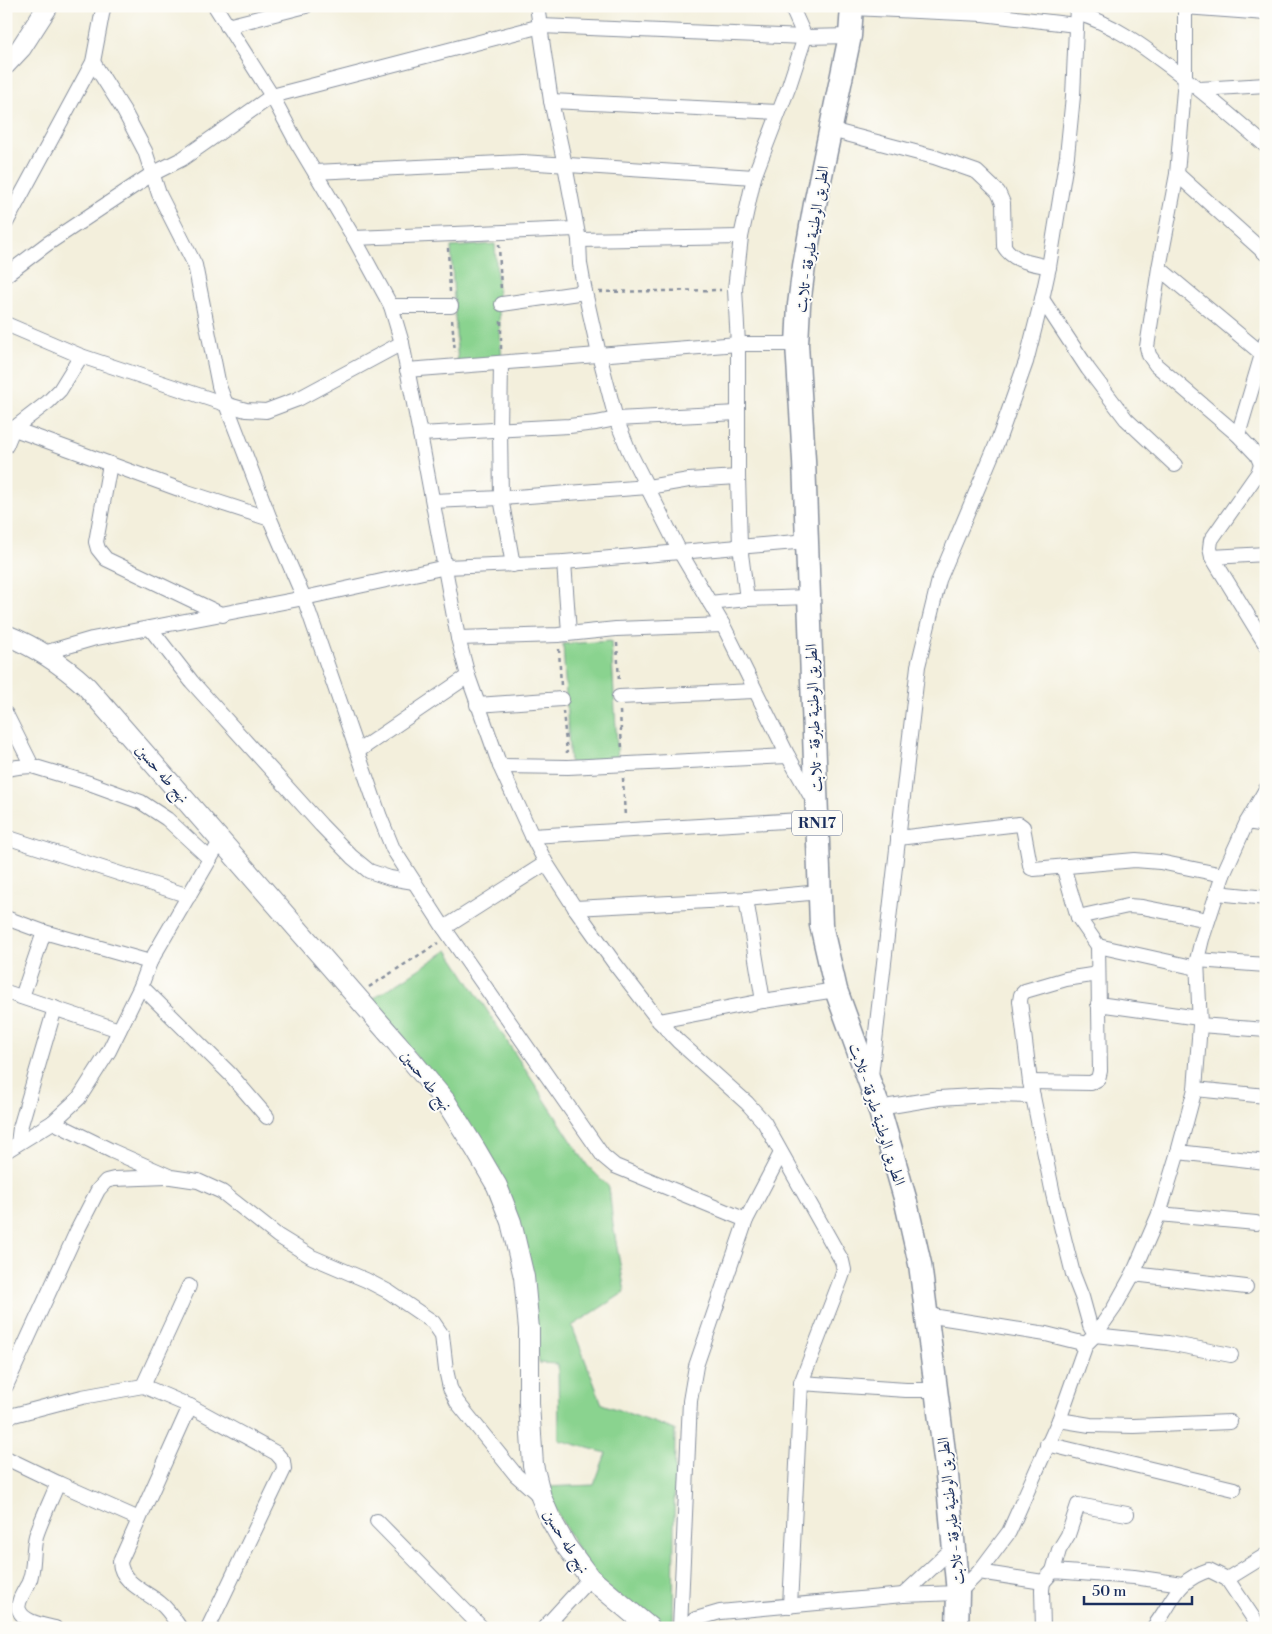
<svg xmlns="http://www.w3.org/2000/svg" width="1272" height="1634" font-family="'Libre Bodoni',Amiri,serif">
<rect width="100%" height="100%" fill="#fdfcf7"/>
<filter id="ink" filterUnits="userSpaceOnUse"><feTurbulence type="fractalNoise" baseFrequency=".02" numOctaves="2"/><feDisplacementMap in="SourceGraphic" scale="10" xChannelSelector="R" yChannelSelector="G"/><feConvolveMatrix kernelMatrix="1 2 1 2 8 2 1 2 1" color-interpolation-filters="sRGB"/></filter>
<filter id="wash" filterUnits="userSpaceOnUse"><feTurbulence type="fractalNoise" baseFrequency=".0096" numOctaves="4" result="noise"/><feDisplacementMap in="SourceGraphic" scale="20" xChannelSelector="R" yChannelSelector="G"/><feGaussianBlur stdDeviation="1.12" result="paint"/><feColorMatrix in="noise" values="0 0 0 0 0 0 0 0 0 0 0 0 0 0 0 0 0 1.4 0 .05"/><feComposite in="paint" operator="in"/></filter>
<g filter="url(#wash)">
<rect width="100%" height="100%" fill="#f3efdc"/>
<g fill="#8ad38f" stroke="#528176">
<path d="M495 244 502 364 458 367 451 247Z"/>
<path d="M611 641 618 764 570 767 563 644Z"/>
<path d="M448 950 587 1165 609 1187 613 1225 625 1292 572 1326 602 1404 675 1430 673 1626 671 1628H652L592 1575 543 1487 594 1485 606 1453 559 1440 558 1364 539 1363 533 1301 458 1113 373 999Z"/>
</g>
</g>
<g filter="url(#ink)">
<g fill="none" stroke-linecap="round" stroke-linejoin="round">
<defs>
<g id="street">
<path d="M215 6 272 96 296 141 354 238 391 306 402 343 420 434 458 638 468 676 500 766 532 836 546 863 575 908 615 964 659 1021 678 1041 747 1103 764 1122 842 1261 844 1270 841 1279 801 1383 790 1606"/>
<path d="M537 6 551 101 565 165 579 240 580 264 585 292 599 354 616 419 629 451 680 552 723 625 788 756 814 802"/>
<path d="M1185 6V78L1177 174 1159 268 1147 347 1149 355 1156 365 1238 435 1257 455 1261 464 1258 473 1211 540 1210 548 1212 557 1266 645"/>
<path d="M1185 7 1266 13"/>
<path d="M852 8 983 14 1076 25"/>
<path d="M1077 13C1111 23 1140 44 1169 66 1202 91 1234 118 1266 146"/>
<path d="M227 26 306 6"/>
<path d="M93 62 124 111 145 151 159 194 195 265 219 386 270 519 304 598 380 817 393 849 444 928 603 1156 615 1166 746 1220"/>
<path d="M1200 89 1266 85"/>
<path d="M551 101 778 112"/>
<path d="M831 130 934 157 977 172 998 192 1003 203 1004 246C1013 262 1033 263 1049 267"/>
<path d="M315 172 522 162 754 177"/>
<path d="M1177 174 1266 254"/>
<path d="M6 223 93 62 103 9 102 6"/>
<path d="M354 238 576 229"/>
<path d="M579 240 741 237"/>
<path d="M1159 268 1261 353 1264 366 1266 367"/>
<path d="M6 275 47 244 152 174 182 159 272 96 541 26 805 37 850 36"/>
<path d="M1042 299 1088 369 1126 419 1175 465"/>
<path d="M502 304 585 292"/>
<path d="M391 306H451"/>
<path d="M6 324 81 356 225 404 246 410 266 411 298 399 402 343"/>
<path d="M501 363 500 430 501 498 513 565"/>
<path d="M407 370 738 344H797"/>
<path d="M6 426 187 492 270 519"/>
<path d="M420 434 569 426 596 423 616 419 738 413"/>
<path d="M1238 435 1266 341"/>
<path d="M6 446 13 429 48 402 60 390 81 356"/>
<path d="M110 464 96 542 98 549 106 559 223 615"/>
<path d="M433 501 501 498 648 487 689 480 738 477"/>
<path d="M1212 557 1266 554"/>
<path d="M564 562 569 633"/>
<path d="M747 599 740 546 738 477V344L735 289 741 237 754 177 789 86 805 37 791 6"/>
<path d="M710 603 747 599 809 597"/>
<path d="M150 628 192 682 321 825 352 857 369 871 390 878 414 882"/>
<path d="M458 638 558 635 616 629 723 625"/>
<path d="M44 653 92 639 304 598 446 567 564 562 807 541"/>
<path d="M619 697 754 691"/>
<path d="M477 705 562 699"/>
<path d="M6 714 32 766"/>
<path d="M358 751 468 676"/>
<path d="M500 766 568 767 788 756"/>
<path d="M6 769 18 767 32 766 89 783 141 802 167 819 210 859"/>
<path d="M1247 822 1266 825"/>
<path d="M532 836 817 819"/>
<path d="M6 837 189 896"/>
<path d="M898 838 1019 824 1023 827 1030 865 1031 868 1034 869 1135 860 1160 862 1223 875"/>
<path d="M1217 893 1266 898"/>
<path d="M746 899 763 1001"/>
<path d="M575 908 746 899 820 892"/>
<path d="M1078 917 1128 906 1142 907 1208 920"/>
<path d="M6 918 44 932 150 962"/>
<path d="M444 928 546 863"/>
<path d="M1098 946 1197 968"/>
<path d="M1197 960 1266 965"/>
<path d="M141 986 230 1074 267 1117"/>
<path d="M6 992 119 1030"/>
<path d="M22 997 44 932"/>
<path d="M1098 1004 1199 1018"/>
<path d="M659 1021 763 1001 836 990"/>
<path d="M1200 1025 1266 1030"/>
<path d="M871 1076 918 666 939 580 999 438 1026 362 1042 299 1049 267 1067 156 1073 96 1077 6"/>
<path d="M1030 1082 1091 1083 1098 1079 1100 1071 1098 946 1078 917 1063 866"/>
<path d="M1195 1089 1266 1096"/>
<path d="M879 1108 939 1098 990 1095 1033 1096"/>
<path d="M53 1122 112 1151 171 1177 198 1181 222 1192 278 1236 312 1257 366 1280 389 1292 433 1322 442 1335 446 1370 450 1388 457 1402 516 1475 541 1497"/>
<path d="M18 1143 20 1128 55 1008"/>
<path d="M6 1151 53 1122 79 1098 109 1051 141 986 150 962 221 840"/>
<path d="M1178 1152 1266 1162"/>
<path d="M1159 1214 1256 1223"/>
<path d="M1133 1274 1246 1287"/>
<path d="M926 1315 1046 1334 1086 1344"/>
<path d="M1095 1335 1090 1326 1082 1297 1073 1274 1053 1194 1030 1082 1020 1001 1021 995 1025 991 1066 979 1098 974"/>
<path d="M1095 1335 1168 1343 1231 1355"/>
<path d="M801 1383 906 1390H937"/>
<path d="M6 1386 77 1231 98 1190 106 1181 114 1179 167 1177"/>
<path d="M143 1386 189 1286"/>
<path d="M6 1417 82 1397 143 1386 190 1406 276 1453 283 1461 284 1469 208 1628"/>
<path d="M1059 1420 1090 1425 1134 1426 1230 1422"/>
<path d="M1047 1444 1234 1489"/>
<path d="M6 1458 58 1483C51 1500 42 1518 36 1536 32 1552 35 1567 29 1582 26 1589 16 1602 19 1610 24 1623 44 1625 55 1628"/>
<path d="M58 1483 139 1519"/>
<path d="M377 1521 482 1628"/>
<path d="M1053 1571 1059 1550 1068 1535 1078 1505 1127 1514"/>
<path d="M979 1572 1043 1582 1053 1571 1134 1577 1182 1584"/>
<path d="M1227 1579 1266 1555"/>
<path d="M903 1595 954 1547"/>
<path d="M180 1628C174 1619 169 1610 160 1603 147 1592 121 1583 120 1562L190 1406"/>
<path d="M544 1628 590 1578"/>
<path d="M680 1628 696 1619 720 1612 903 1595 958 1593 979 1572 1009 1532 1059 1420 1086 1344 1095 1335 1114 1308 1133 1274 1159 1214 1178 1152 1195 1089 1200 1025 1197 960 1202 939 1223 875 1247 822 1266 789"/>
<path d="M680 1628 690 1401 696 1366 746 1220 781 1153"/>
<path d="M1043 1628 1042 1590 1043 1582"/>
<path d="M1153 1628C1174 1602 1174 1581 1209 1570L1227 1579 1260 1628"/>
</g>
<g id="secondary">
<path d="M6 64 21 48 48 6"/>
<path d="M6 635C36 647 62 664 86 686L397 1043 446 1102 476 1150 497 1186 511 1222 524 1277 529 1329V1404L533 1465 541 1497 550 1518 566 1546 590 1578 650 1628"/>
</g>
<path id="primary" d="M852 6 850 36 815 204 804 266 799 305 797 344 804 460 821 925 836 990 879 1108 905 1198 920 1264 947 1475 958 1593 957 1628"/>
</defs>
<use href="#street" stroke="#878f9d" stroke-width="16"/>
<use href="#secondary" stroke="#878f9d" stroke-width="22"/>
<use href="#primary" stroke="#878f9d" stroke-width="25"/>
<g stroke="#878f9d" stroke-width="2.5" stroke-dasharray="4 4" stroke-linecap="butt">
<path d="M499 244 501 291"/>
<path d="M448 248 450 292"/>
<path d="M599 292 721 290"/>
<path d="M452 320 455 352"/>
<path d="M501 349V317"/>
<path d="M617 643 619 683"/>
<path d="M559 649 561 686"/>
<path d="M563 711 567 753"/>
<path d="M620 711 622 750"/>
<path d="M623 778 625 818"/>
<path d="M369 987 438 943"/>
</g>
<use href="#street" stroke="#fff" stroke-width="14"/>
<use href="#secondary" stroke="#fff" stroke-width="20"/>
<use href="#primary" stroke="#fff" stroke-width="22"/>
</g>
</g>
<g text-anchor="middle" stroke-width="4" stroke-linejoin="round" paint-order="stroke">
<rect fill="#fdfcf7" stroke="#5f6c8c" stroke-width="1" x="792" y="810.5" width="50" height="25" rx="4"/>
<g font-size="15" font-weight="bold" fill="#1b2f5e">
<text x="817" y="828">RN17</text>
</g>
<g font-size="16" fill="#1b2f5e" stroke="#fdfcf7">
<text transform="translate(811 239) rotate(-81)" y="6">الطريق الوطنية طبرقة - تلابت</text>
<text transform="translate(813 718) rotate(-92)" y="6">الطريق الوطنية طبرقة - تلابت</text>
<text transform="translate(163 773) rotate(49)" y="6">نهج طه حسين</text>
<text transform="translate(427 1080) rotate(52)" y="6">نهج طه حسين</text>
<text transform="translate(878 1114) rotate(72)" y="6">الطريق الوطنية طبرقة - تلابت</text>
<text transform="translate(950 1511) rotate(-96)" y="6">الطريق الوطنية طبرقة - تلابت</text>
<text transform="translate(567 1541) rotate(58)" y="6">نهج طه حسين</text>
</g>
</g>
<rect width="1272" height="1634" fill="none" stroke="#fdfcf7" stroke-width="25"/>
<path d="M1084 1596v8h108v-8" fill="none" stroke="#1b2f5e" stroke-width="2.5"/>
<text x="1092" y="1596" font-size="15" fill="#1b2f5e" stroke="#fdfcf7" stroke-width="4" paint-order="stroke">50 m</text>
</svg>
